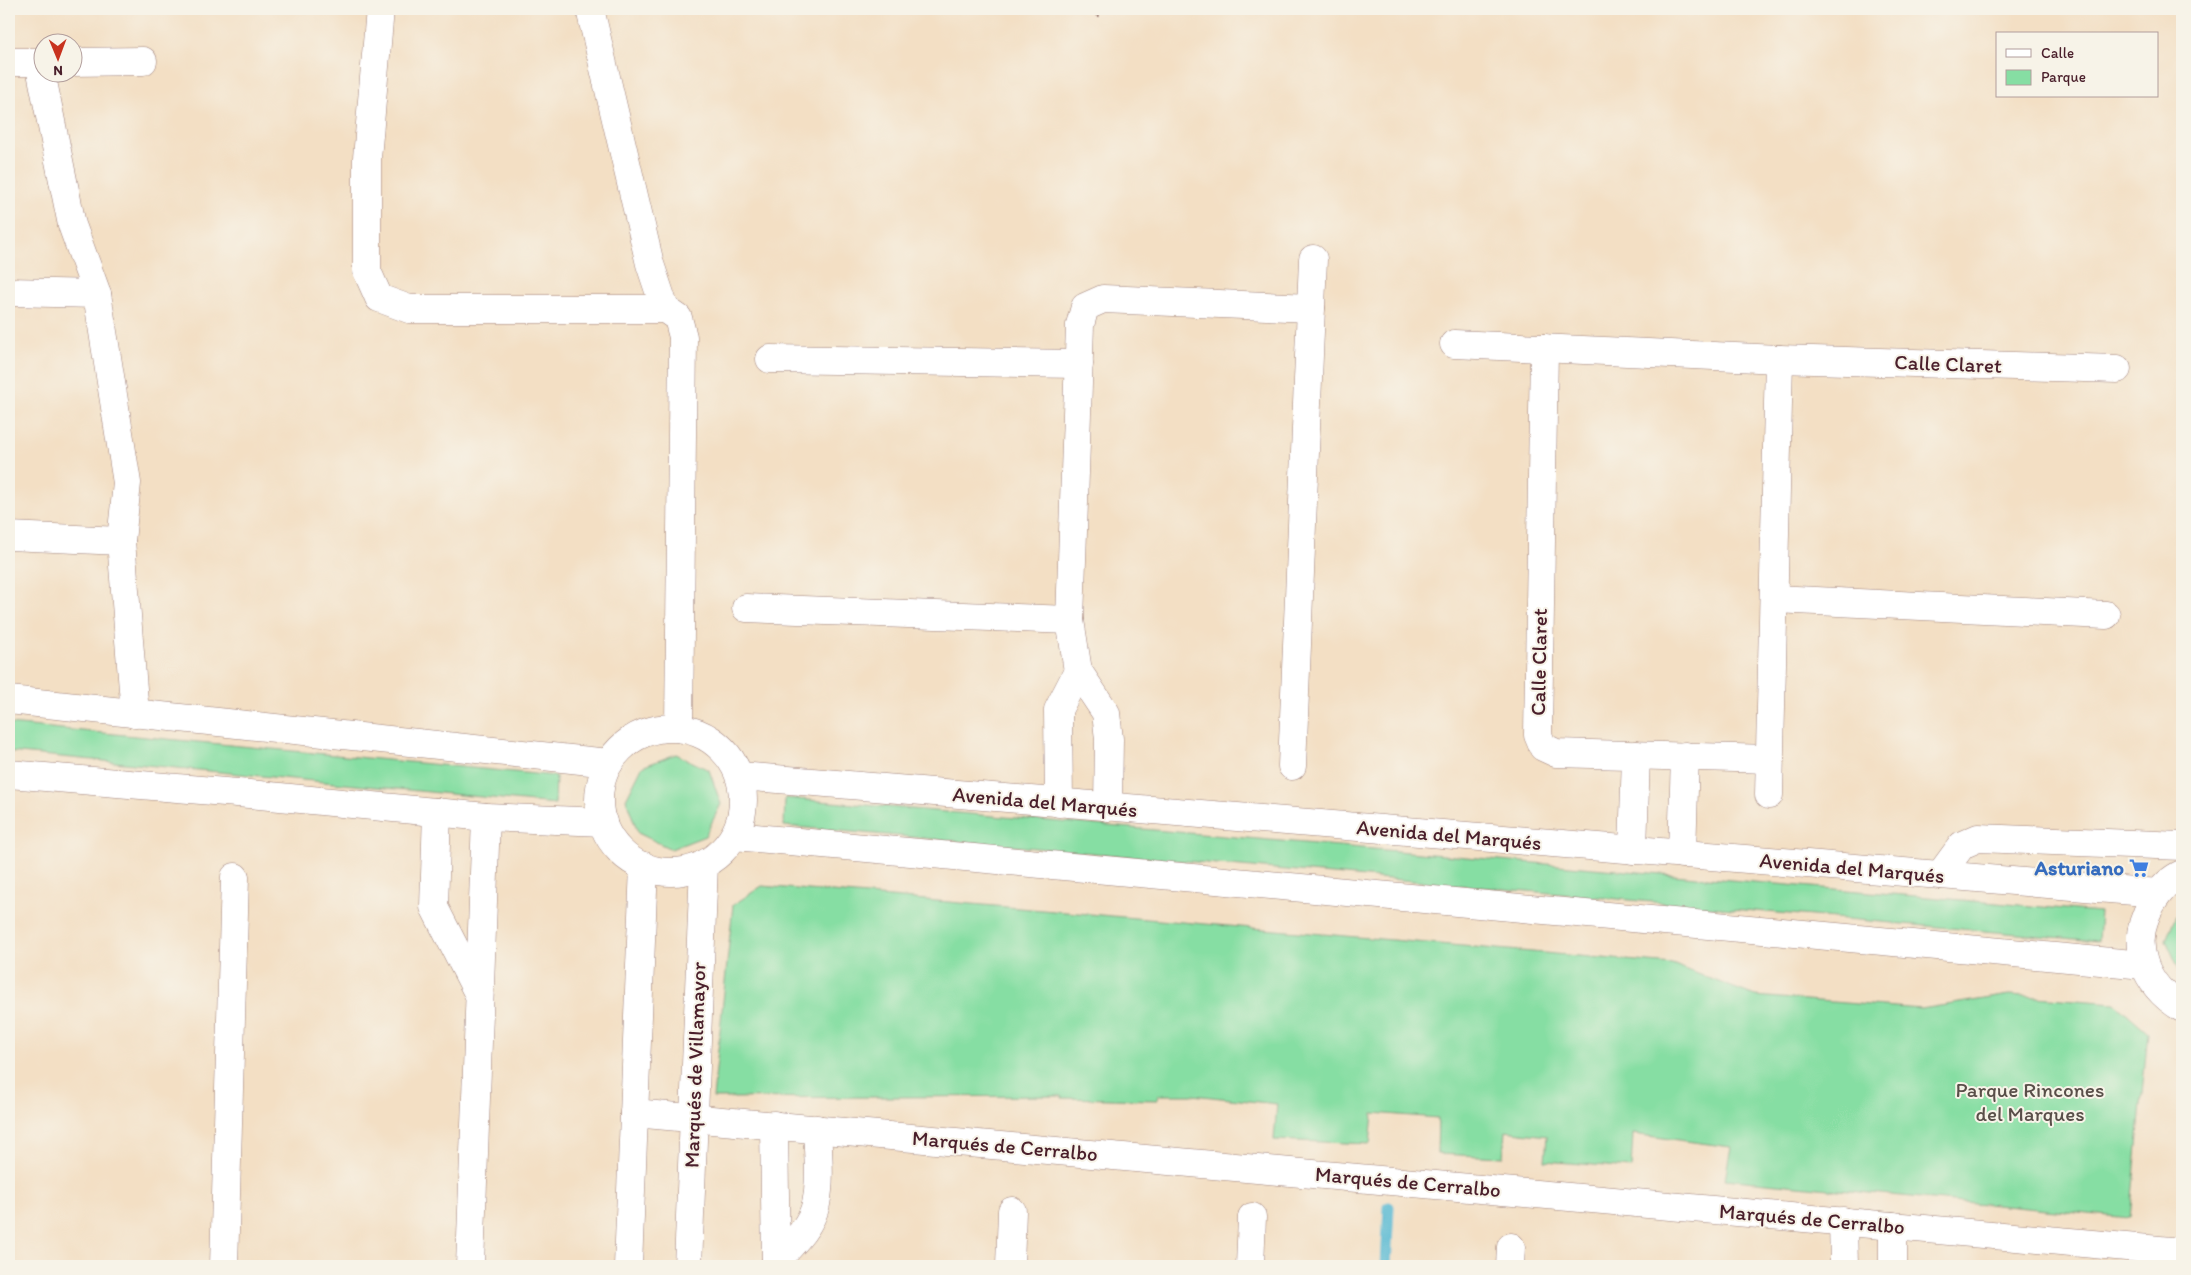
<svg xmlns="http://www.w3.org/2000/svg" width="2191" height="1275" font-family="Itim,sans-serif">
<rect width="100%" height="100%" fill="#f7f3e8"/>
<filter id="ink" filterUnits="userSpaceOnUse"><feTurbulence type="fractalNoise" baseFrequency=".02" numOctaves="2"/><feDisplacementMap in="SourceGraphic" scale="10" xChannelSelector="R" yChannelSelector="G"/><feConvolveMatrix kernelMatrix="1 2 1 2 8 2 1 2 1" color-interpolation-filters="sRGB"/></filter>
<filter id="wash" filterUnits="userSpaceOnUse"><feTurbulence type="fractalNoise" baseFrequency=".0096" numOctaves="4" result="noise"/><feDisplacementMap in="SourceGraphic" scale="20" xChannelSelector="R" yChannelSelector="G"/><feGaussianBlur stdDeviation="1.12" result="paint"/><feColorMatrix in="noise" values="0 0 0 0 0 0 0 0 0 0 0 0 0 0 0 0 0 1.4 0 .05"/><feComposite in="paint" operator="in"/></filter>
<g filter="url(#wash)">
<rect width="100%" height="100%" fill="#f3dfc4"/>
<g fill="#86dea3" stroke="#687e67">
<path d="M9 724 556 776 555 804 9 752Z"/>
<path d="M676 754 709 770 721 804 705 836 671 849 638 833 626 799 642 767Z"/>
<path d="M785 798 2100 912 2098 941 784 826Z"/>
<path d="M762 886 1672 964 1755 996 1921 1009 2010 995 2115 1003 2148 1032 2130 1218 1725 1179 1731 1147 1633 1134 1631 1168 1545 1161 1547 1136 1505 1131 1503 1157 1437 1154 1438 1118 1373 1113 1370 1144 1274 1140 1277 1104 1193 1095H1158L1157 1100 1062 1098V1096L713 1098 733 905Z"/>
<path d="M2182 904V976L2166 940 2180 905Z"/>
</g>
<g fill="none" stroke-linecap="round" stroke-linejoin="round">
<path stroke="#54b8d2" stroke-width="11" d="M1386 1266 1389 1207"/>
</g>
</g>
<g filter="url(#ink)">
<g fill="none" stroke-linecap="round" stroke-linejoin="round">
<defs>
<g id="minor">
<path d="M380 9 367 158V271L379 298 409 309H665L678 318 683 337 679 728"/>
<path d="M590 9 650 264 665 309"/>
<path d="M9 62H42"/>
<path d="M39 62 72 225 97 294 127 483 121 541 135 714"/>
<path d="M72 62 143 61"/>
<path d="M9 292 97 294"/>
<path d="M1454 344 1779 359 2117 369"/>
<path d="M1544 348 1538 735 1543 747 1556 753 1770 759"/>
<path d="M770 359 1079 364"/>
<path d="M9 536 121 541"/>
<path d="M1775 599 2106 615"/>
<path d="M746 608 1070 620"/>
<path d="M9 700 609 763"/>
<circle cx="671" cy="800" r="72"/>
<path d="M1292 766 1313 259"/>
<path d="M9 774 249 794 486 817 603 822"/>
<path d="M740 776 2158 893"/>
<path d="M1769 795 1779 359"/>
<path d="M1059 803 1058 710 1078 671"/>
<path d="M1108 807 1109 739 1106 713 1078 671 1070 620 1080 325 1085 307 1103 299 1311 308"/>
<path d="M437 812 434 907 479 995"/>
<path d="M734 836 2144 965"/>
<path d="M1633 850 1636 755"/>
<path d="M1682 854 1685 756"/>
<path d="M2182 874C2170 879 2159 892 2152 903 2128 944 2144 985 2182 1008"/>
<path d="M1940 875 1962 845 1978 838 2182 846"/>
<path d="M634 1113 2182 1252"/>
<path d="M774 1125 776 1266"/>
<path d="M1843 1221 1844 1266"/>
<path d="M776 1261C791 1245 811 1227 816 1204 821 1180 818 1153 817 1129"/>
<path d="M224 1266 235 877"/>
<path d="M470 1266 486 817"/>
<path d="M628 1266 644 866"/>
<path d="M688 1266 704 864"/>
<path d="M1010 1266 1012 1211"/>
<path d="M1250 1266 1252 1217"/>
<path d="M1510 1266 1511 1247"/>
<path d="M1893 1266V1226"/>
</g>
</defs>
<use href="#minor" stroke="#9e7f78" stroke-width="29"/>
<path stroke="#9e7f78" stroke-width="3" stroke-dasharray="4 4" stroke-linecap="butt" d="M1098 17 1099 9"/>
<use href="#minor" stroke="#fff" stroke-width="28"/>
</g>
</g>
<defs>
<symbol id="supermarket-bare" viewBox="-9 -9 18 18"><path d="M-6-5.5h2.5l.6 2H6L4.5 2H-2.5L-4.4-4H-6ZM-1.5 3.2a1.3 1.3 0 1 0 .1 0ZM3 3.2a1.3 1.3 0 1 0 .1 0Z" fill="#3f7fe0" stroke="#f7f3e8" stroke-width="2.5" paint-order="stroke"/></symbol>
</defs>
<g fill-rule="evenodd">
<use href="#supermarket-bare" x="2125" y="854" width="28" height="28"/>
</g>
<g text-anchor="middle" stroke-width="4" stroke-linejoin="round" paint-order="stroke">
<g font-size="21" fill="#4a1f2b" stroke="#f7f3e8">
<text transform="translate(1948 364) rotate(2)" y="7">Calle Claret</text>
<text transform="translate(1539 662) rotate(-89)" y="7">Calle Claret</text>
<text transform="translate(1045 802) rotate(5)" y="7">Avenida del Marqués</text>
<text transform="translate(1449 835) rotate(5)" y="7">Avenida del Marqués</text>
<text transform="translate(1852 868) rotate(5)" y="7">Avenida del Marqués</text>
<text transform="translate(695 1065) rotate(-88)" y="7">Marqués de Villamayor</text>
<text transform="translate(1005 1146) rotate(5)" y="7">Marqués de Cerralbo</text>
<text transform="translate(1408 1182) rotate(5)" y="7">Marqués de Cerralbo</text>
<text transform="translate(1812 1219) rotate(5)" y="7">Marqués de Cerralbo</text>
</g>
<g font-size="21" font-weight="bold" fill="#366cbe" stroke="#f7f3e8" text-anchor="end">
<text x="2124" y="875">Asturiano</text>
</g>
<g font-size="21" fill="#594f49" stroke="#f7f3e8">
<text x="2030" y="1097">Parque Rincones<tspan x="2030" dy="24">del Marques</tspan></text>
</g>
</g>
<rect width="2191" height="1275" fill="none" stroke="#f7f3e8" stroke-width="30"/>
<rect x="1996" y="32" width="162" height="65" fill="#f7f3e8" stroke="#b29e9c"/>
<rect x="2006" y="49" width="25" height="8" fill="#ffffff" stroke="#b29e9c"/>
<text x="2041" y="58" font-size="15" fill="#4a1f2b">Calle</text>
<rect x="2006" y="70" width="25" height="15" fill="#86dea3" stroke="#b29e9c"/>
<text x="2041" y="82" font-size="15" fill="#4a1f2b">Parque</text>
<g transform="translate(58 58) rotate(179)"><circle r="24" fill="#f7f3e8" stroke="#b29e9c"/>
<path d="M0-4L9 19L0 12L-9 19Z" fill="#c8321e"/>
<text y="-8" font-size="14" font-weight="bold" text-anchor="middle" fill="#4a1f2b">N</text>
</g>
</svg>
